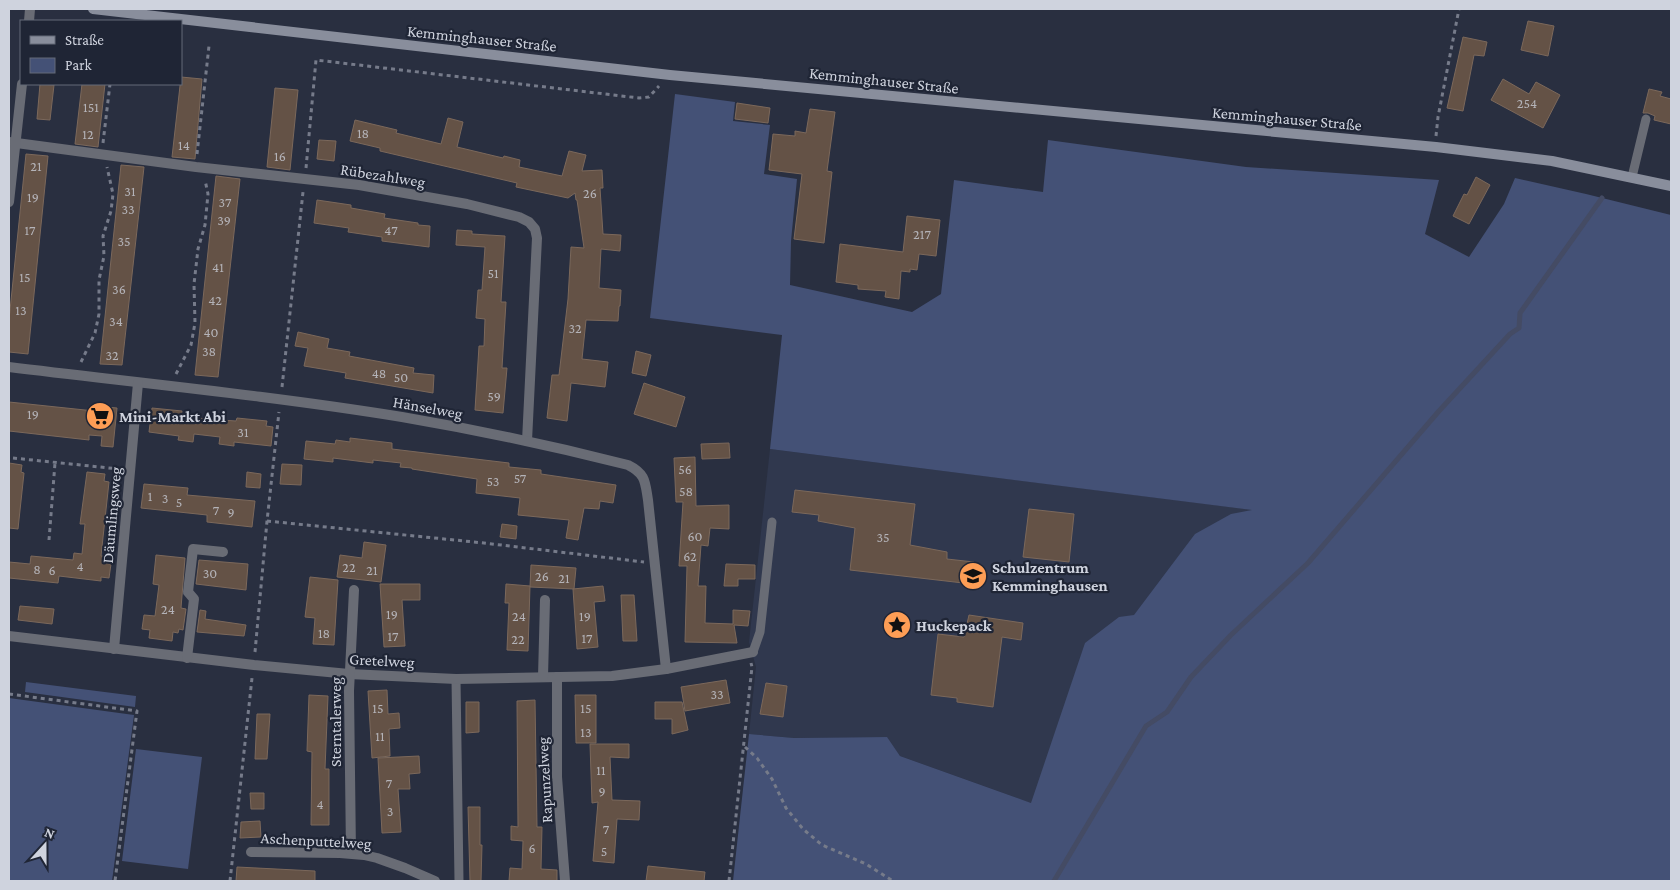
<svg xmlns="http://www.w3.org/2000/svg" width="1680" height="890" font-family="'Crimson Pro',serif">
<rect width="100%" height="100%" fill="#292f40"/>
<path fill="#30384e" d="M770 449 1254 510 1056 812 900 756 886 737 794 738 749 734 756 667 749 642Z"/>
<g fill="#445176">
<path d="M675 94 735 102 733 121 770 125 764 174 797 179 791 241 790 285 912 312 941 294 954 180 1043 192 1048 140 1246 167 1439 180 1425 234 1469 257 1504 204 1515 178 1586 194 1671 215V881H733L749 734 794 738 887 737 900 756 1031 803 1085 643 1119 617 1134 615 1195 534 1231 514 1252 510 770 449 782 335 650 318Z"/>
<path d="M26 682 136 696 135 707 25 692Z"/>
<path d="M9 698 134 715 112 881H9Z"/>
<path d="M136 749 202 757 188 869 122 861Z"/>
</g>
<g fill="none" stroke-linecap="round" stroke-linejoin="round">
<path stroke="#444b64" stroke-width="5" d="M1054 881 1146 726 1167 712 1191 677 1231 635 1308 563 1439 411 1510 334 1519 328 1520 313 1602 198"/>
</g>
<g fill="#645246" stroke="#7b685b">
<path d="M1528 21 1554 26 1548 56 1521 50Z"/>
<path d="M1463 37 1487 42 1484 56 1474 55 1463 111 1447 108Z"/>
<path d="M181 77 202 79 195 159 172 157Z"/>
<path d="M1503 79 1529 94 1536 82 1560 95 1543 128 1491 100Z"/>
<path d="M40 84 54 85 50 120 37 119Z"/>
<path d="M82 84H105L98 147 75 144Z"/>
<path d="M275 88 298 90 290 170 267 167Z"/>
<path d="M1649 89 1662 92 1660 96 1671 99V124L1654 120 1655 116 1648 113H1643Z"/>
<path d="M737 103 770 108 768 123 735 119Z"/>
<path d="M810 109 835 112 827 171 832 172 824 243 794 239 802 174 769 170 773 134 795 136V131L806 133Z"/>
<path d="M448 118 463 122 457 147 503 158 504 156 520 160 519 167 562 176 569 151 586 155 582 171 602 170 603 188H600L603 234 621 235 620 251 601 249 599 288 621 290 620 306H619L618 321 586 320 582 359 608 362 605 387 571 383 567 421 547 418 552 375H559L568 299 571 247 584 248 577 200H576L575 193 568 198 516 187 517 183 380 151V148L350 141 355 120 397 130 396 133 441 144Z"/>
<path d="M319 140 336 141 334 161 317 159Z"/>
<path d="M26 154 48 156 28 354 9 352V320Z"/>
<path d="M121 165 144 167 122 365 100 364Z"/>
<path d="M216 176 240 179 218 377 195 375Z"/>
<path d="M1476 177 1490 185 1469 224 1453 216 1464 194 1467 195Z"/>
<path d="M317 200 351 205V208L385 214 384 218 418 223V225L430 226 429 247 382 241V237L348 232 349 228 314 223Z"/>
<path d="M907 216 940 220 936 256 919 254 917 270 910 269V272L901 271 899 299 885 297 886 291 858 289V285L836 282 840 244 903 252Z"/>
<path d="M457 230 472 231V234L505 236 501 302H506L502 368H507L503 413 475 410 479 346H484L485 319 476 318 478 290H482L485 247 456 245Z"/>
<path d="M298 332 329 339 327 348 350 352 349 356 414 368 413 373 434 375 433 393 345 378 346 373 304 366 308 348 295 346Z"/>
<path d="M636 351 651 355 646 376 632 373Z"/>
<path d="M644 383 685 397 676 427 634 414Z"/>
<path d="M9 402 104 412 105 407 117 408 113 447 101 446 102 436 89 435V440L9 431Z"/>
<path d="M152 408 182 411 181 416 207 419 236 421 237 418 267 421 266 426 273 427 271 446 234 442V446L219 444 220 437 194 434 193 442 178 440 179 436 149 432Z"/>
<path d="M350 438 392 443V449L509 463V467L541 470V474L616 485 613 503 600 501 599 509 584 508 578 540 566 538 569 520 518 515 520 498 476 493 477 479 412 469V468L400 467 401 463 373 460V463L333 458V462L304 459 306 441 335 444 336 440 350 442Z"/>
<path d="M729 443 730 458 702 459 701 444Z"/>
<path d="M695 457 696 506 729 505V529L710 528 708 546 701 545 698 586H706L705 623 733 624V610L750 611 748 626 734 625 737 643 685 642 687 566H679L683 502H676L674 458Z"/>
<path d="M9 463 22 465 21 472 24 473 18 529 9 528Z"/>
<path d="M282 464 302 465 301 485 280 484Z"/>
<path d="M87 472 105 474 104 481 109 482 101 556H104L103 563 111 564 109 578 101 577V581L59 576 58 583 9 578V562L30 564 31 556 73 560 74 553 82 554 85 524H80Z"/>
<path d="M247 472 261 474 260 488 246 487Z"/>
<path d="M144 484 188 488 187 495 255 501 252 527 207 522V515L141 508Z"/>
<path d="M795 490 915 504 910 545 947 552V559L974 562 972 584 850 570 855 528 818 521 819 515 792 512Z"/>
<path d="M1029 509 1074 514 1069 562 1023 557Z"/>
<path d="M502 524 517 526 516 539 500 537Z"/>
<path d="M364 542 386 545 381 582 337 577 340 555 362 558Z"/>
<path d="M156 555 185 558 181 608 186 609 183 630 179 629 178 633 173 632 172 641 149 638 150 630 142 629 144 615 155 616 159 585 153 584Z"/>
<path d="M199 560 248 564 246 590 196 584Z"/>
<path d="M726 564 755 565V579H738V586H724Z"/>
<path d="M531 565 576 568 574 589 530 587Z"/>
<path d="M310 577 338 580 334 645 313 644 315 618 305 617Z"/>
<path d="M380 584H420V600H402L405 646 384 647Z"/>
<path d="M506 584 530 586 528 651 507 650 509 603H505Z"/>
<path d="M603 586 605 601 594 602 598 647 577 649 573 589Z"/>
<path d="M621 595H634L637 641H623Z"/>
<path d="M20 606 54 609 52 624 18 620Z"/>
<path d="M200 610 206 611 205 619 246 625 244 636 197 632Z"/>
<path d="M969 615 1023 623 1021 640 1002 637 993 707 957 702V698L931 695 938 634 964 637Z"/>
<path d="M726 680 730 703 685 711 681 687Z"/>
<path d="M766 683 787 686 783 717 760 714Z"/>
<path d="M387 690 388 714 399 713 400 728 389 729 390 756 372 758 368 691Z"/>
<path d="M309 695 328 696 325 769H329V825H311L312 752 307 751Z"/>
<path d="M575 695H596V743H576Z"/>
<path d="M535 700 537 827H542L541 869 557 870V881H509L510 868 522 869 523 841 511 840V826L518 827 517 701Z"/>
<path d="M466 702H479V732L466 733Z"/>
<path d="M655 702H682L688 730 672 734V719H655Z"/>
<path d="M257 714H270L267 759H255Z"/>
<path d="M590 744H629V758L610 757 612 800 640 801 639 820 617 819 614 863 593 861 598 802 592 803Z"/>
<path d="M419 756 420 773 409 774 410 789H398L401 832 382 833 378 758Z"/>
<path d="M250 793H264V809H251Z"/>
<path d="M468 807H480V845H482L481 881H470Z"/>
<path d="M260 821 261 837 240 838 241 822Z"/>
<path d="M648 866 705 872 704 881H646Z"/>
<path d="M237 867 315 871V881H236Z"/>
</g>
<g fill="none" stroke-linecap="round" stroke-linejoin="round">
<g stroke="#767b8a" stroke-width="3" stroke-dasharray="4 4" stroke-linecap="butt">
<path d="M1436 136 1438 117 1459 9"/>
<path d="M103 143 110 84"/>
<path d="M197 154 209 46"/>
<path d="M306 168 316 60 639 98 649 97 659 86"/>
<path d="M81 362 95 333 99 314V280L104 256 103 236 111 211 113 194 107 167"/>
<path d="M176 374 191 345 195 323 194 284 198 249 205 225 208 194 205 180"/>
<path d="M282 387 303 192"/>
<path d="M13 458 119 469"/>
<path d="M267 521 484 543 644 562"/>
<path d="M49 540 55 463"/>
<path d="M255 652 267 521 279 412"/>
<path d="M9 694 137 711 115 881"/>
<path d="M745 747 757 758 772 779 786 808 803 829 822 845 866 864 893 881"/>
<path d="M230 881 252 678"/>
<path d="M729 881 752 667 751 663"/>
</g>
<g stroke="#696c75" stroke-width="9">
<path d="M1632 177 1646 119"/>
<path d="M753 652 760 632 772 522"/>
<path d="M456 679 459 881"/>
</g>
<g stroke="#696c75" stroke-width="10">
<path d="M29 21 30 9"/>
<path d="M9 142 196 167 359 185 467 204 519 217 529 222 535 229 537 238 527 441"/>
<path d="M9 202 22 84"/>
<path d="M9 367C140 383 272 396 402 417 478 430 553 446 628 465 646 474 645 482 648 500L666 669"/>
<path d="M9 636 254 665 349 674 456 679 612 676 666 669 753 652"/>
<path d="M114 649 138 383"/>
<path d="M187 658 194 599 188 592 193 549 223 552"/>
<path d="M543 677 545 600"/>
<path d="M557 677V777L565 881"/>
<path d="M251 852 340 853 364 855 377 858 405 868 435 881"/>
<path d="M351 853 349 691 354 590"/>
</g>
<path stroke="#898e9c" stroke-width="10" d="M93 9 670 75 1436 147 1552 161 1671 186"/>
</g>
<defs>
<symbol id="supermarket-disc" viewBox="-11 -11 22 22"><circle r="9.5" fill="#fd9d55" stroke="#1f2535"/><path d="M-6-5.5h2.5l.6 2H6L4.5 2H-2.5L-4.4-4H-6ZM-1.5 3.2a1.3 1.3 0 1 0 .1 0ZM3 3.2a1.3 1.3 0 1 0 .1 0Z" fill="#111"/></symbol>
<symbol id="school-disc" viewBox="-11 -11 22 22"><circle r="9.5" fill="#fd9d55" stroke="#1f2535"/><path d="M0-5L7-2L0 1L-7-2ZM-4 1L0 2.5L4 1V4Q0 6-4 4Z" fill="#111"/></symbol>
<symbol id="sight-disc" viewBox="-11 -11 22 22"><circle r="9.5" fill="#fd9d55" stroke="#1f2535"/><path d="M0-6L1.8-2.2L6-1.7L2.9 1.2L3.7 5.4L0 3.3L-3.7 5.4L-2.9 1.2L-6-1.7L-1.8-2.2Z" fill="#111"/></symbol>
</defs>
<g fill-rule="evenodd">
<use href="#supermarket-disc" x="84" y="400" width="32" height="32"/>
<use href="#school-disc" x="957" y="560" width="32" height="32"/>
<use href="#sight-disc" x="881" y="609" width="32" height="32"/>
</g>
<g text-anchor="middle" stroke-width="4.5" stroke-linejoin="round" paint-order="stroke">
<g font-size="14" fill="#b4b3b8">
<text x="1527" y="108">254</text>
<text x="91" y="112">151</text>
<text x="363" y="138">18</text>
<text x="88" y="139">12</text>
<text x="184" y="150">14</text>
<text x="280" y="161">16</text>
<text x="36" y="171">21</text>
<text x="130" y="196">31</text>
<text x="590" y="198">26</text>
<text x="33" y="202">19</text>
<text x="225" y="207">37</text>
<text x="128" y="214">33</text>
<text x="224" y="225">39</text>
<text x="30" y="235">17</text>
<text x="391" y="235">47</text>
<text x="922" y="239">217</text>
<text x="124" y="246">35</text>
<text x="218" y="272">41</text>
<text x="493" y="278">51</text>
<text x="25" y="282">15</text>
<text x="119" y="294">36</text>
<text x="215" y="305">42</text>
<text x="21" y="315">13</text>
<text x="116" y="326">34</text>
<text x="575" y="333">32</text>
<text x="211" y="337">40</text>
<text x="209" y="356">38</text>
<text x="112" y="360">32</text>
<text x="379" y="378">48</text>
<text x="401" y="382">50</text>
<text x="494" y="401">59</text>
<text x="33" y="419">19</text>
<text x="243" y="437">31</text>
<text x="685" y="474">56</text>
<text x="520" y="483">57</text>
<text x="493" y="486">53</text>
<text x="686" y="496">58</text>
<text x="150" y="501">1</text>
<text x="165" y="503">3</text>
<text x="179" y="507">5</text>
<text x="216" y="515">7</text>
<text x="231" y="517">9</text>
<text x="695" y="541">60</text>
<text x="883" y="542">35</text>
<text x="690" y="561">62</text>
<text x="80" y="571">4</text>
<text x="349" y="572">22</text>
<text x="37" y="574">8</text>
<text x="52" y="575">6</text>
<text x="372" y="575">21</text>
<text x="210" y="578">30</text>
<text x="542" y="581">26</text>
<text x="564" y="583">21</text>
<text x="168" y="614">24</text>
<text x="392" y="619">19</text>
<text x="519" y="621">24</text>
<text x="585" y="621">19</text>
<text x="324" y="638">18</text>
<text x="393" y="641">17</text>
<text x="587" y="643">17</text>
<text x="518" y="644">22</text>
<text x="717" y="699">33</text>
<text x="378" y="713">15</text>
<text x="586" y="713">15</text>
<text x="586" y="737">13</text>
<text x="380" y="741">11</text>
<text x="601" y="775">11</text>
<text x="389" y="788">7</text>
<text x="602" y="796">9</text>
<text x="320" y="809">4</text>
<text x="390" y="816">3</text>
<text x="606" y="834">7</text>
<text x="532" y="853">6</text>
<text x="604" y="856">5</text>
</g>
<g font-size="16" fill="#cfd3de" stroke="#1f2535">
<text transform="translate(482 38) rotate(6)" y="6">Kemminghauser Straße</text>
<text transform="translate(884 80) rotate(6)" y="6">Kemminghauser Straße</text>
<text transform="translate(1287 118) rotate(5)" y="6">Kemminghauser Straße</text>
<text transform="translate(383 175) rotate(9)" y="6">Rübezahlweg</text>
<text transform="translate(428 407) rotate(10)" y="6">Hänselweg</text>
<text transform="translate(111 515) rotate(-85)" y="6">Däumlingsweg</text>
<text transform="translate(382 660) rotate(3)" y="6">Gretelweg</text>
<text transform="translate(335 722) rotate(-90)" y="6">Sterntalerweg</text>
<text transform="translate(544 780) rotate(-93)" y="6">Rapunzelweg</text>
<text transform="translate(316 840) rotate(3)" y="6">Aschenputtelweg</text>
</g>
<g font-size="16" font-weight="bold" fill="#cfd3de" stroke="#1f2535" text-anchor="start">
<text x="119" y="422">Mini-Markt Abi</text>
<text x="992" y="573">Schulzentrum<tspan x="992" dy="18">Kemminghausen</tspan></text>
<text x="916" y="631">Huckepack</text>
</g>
</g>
<rect width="1680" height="890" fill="none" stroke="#cfd3de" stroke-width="20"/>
<rect x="20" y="20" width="162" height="65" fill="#1f2535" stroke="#656b79"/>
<rect x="30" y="36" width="25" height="8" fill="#898e9c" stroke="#656b79"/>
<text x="65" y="45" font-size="15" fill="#cfd3de">Straße</text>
<rect x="30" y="58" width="25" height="15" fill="#445176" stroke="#656b79"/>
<text x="65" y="70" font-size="15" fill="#cfd3de">Park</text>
<g transform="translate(45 845) rotate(21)" stroke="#1f2535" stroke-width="4" paint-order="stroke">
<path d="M0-4L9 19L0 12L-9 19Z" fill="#cfd3de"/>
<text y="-8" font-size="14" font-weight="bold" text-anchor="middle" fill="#cfd3de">N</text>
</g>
</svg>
